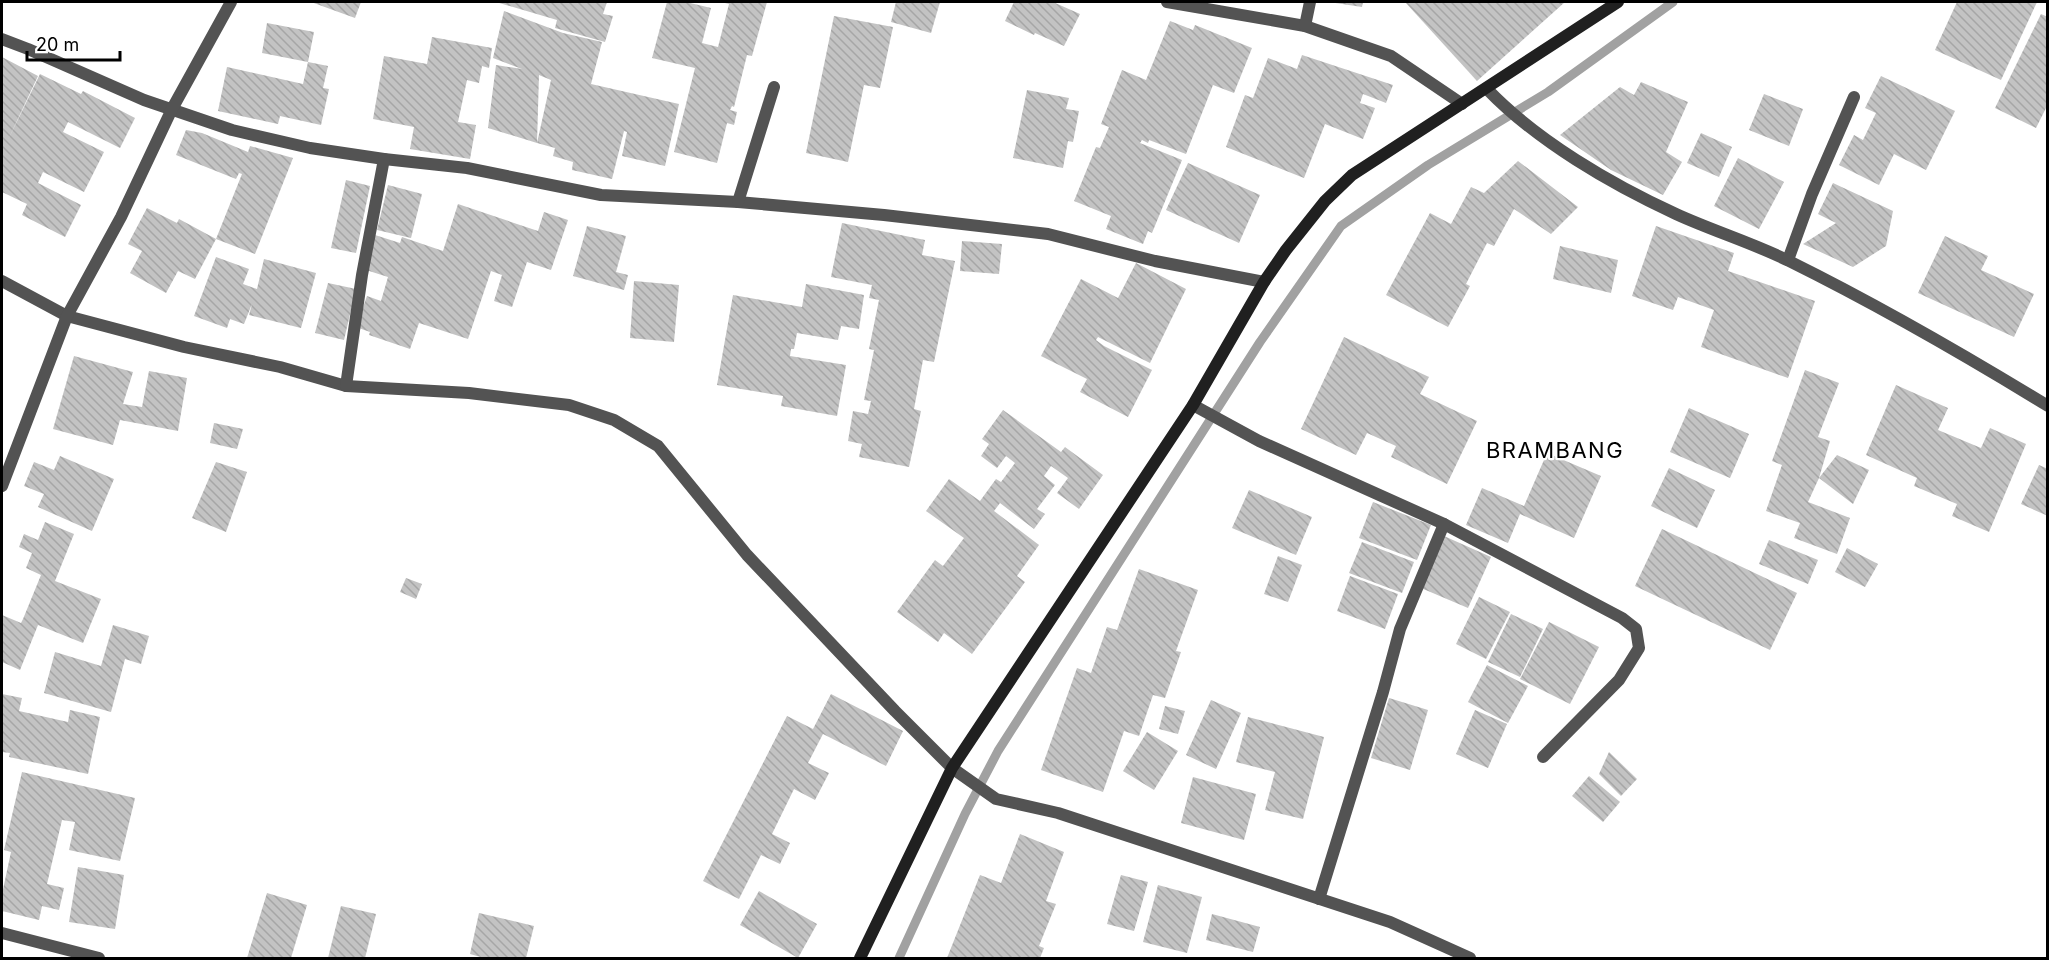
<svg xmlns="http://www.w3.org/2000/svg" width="2049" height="960" font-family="Inter,sans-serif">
<defs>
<pattern id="building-back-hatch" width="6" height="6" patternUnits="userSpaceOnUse" patternTransform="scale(1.5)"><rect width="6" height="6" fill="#c3c3c3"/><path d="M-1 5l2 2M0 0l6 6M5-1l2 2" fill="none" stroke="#a6a6a6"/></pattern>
</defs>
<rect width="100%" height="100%" fill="#fff"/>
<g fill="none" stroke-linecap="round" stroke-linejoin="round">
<path stroke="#a1a1a1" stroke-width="9" d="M899 958 965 814 998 751 1260 342 1341 226 1428 165 1548 92 1673 2"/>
</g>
<g fill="url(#building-back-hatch)">
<path d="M311 2H361L355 18Z"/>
<path d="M496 2H607L603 14 613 16 605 42 555 28 557 20Z"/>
<path d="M667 2H686L711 8 702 43 718 47 729 4 721 2H767L752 56 747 55 734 107 732 106 730 110 737 112 734 125 727 123 717 163 674 152 695 68 652 58Z"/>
<path d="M896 2H940L931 33 891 22Z"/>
<path d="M1014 2H1053L1080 14 1064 46 1035 33 1034 35 1005 21Z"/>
<path d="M1329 2H1363L1362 7Z"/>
<path d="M1405 2H1565L1477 81Z"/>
<path d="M1957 2H2037L2001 80 1935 50Z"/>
<path d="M504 11 563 33 602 42 591 84 679 104 665 166 622 156 627 132 624 131 612 179 572 170 573 162 553 156 555 148 537 143 551 80 539 75 537 143 488 128 496 65 522 69 493 58Z"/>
<path d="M2041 14 2048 17V104L2036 128 1995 108Z"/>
<path d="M834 16 893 27 880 88 864 85 848 162 806 153Z"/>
<path d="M1170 21 1193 30 1195 25 1252 48 1234 93 1213 85 1186 154 1149 140 1148 143 1142 140 1140 143 1182 160 1152 233 1148 231 1143 244 1106 229 1111 216 1074 201 1096 147 1100 148 1109 127 1101 124 1122 70 1146 80Z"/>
<path d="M267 23 314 32 308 62 328 66 323 88 329 89 321 125 280 116 278 124 218 111 227 67 303 84 308 62 262 53Z"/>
<path d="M432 37 492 48 489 68 482 66 479 83 467 80 458 122 476 125 470 159 410 149 414 127 373 119 384 56 427 64Z"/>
<path d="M1302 55 1393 85 1386 103 1363 94 1360 103 1375 108 1363 139 1325 124 1304 178 1226 147 1245 95 1253 98 1268 58 1297 69Z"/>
<path d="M2 57 38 76 8 140 40 74 81 94 83 91 135 118 120 148 68 122 63 132 104 152 84 192 43 172 38 183 81 205 65 237 22 215 27 204 2 192Z"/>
<path d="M1881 76 1955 111 1926 170 1894 154 1879 185 1839 165 1854 135 1863 140 1876 113 1865 108Z"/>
<path d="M1641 82 1688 102 1666 152 1682 162 1663 195 1611 170 1560 135 1620 87 1634 95Z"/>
<path d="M1027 90 1069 98 1066 109 1079 111 1073 142 1068 141 1063 168 1013 158Z"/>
<path d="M1764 94 1803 109 1789 146 1749 130Z"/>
<path d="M186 130 202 133 248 152 250 146 293 158 255 254 216 239 195 279 178 271 166 293 130 273 142 251 128 244 147 208 177 223 179 219 216 239 242 174 239 173 236 179 176 155Z"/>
<path d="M1701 133 1732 147 1719 177 1687 163Z"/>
<path d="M1738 158 1784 182 1759 229 1714 206Z"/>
<path d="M1518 161 1578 207 1551 234 1514 209 1494 246 1487 243 1466 284 1470 286 1448 327 1386 295 1430 213 1451 224 1471 187 1484 193Z"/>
<path d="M1188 163 1260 195 1239 243 1166 210Z"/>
<path d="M346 180 370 186 356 253 331 248Z"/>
<path d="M1833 183 1893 211 1886 246 1853 267 1803 244 1836 223 1818 214Z"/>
<path d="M388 185 422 194 411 238 377 230Z"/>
<path d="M458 204 538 231 544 212 568 220 551 270 527 262 512 307 494 301 502 275 491 271 468 339 419 323 410 349 369 335 370 332 356 327 367 296 381 301 388 277 366 270 375 235 400 243 402 237 443 251Z"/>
<path d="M842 223 925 240 922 255 955 261 934 362 923 360 914 409 921 411 909 467 859 457 862 444 848 441 853 411 868 414 871 401 864 400 874 350 869 349 879 300 869 298 872 285 831 277Z"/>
<path d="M587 226 626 236 616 272 628 275 624 290 573 276Z"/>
<path d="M1656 226 1734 253 1728 271 1815 301 1788 378 1701 347 1714 310 1678 297 1673 310 1632 296Z"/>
<path d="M1945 236 1988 256 1981 270 2034 294 2014 337 1918 293Z"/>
<path d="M962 241 1002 244 999 274 960 271Z"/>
<path d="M1560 246 1618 260 1611 293 1553 279Z"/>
<path d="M216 257 249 269 243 284 257 289 264 259 316 273 301 328 249 315 252 304 244 324 230 319 227 328 194 316Z"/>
<path d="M1136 263 1186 289 1150 363 1098 337 1096 340 1104 346 1152 370 1128 417 1080 392 1087 379 1041 356 1081 279 1118 298Z"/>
<path d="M634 281 679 285 674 342 630 338Z"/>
<path d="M328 283 356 289 344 340 315 333Z"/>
<path d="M806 284 864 295 859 329 841 326 838 340 797 333 794 349H791L790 356 846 365 837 416 781 406 783 396 717 385 733 295 802 307Z"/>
<path d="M1344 337 1429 377 1420 394 1477 421 1447 484 1391 457 1396 446 1367 433 1356 455 1301 429Z"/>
<path d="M74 356 133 372 123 404 142 407 149 371 187 378 178 431 120 420 113 445 53 429Z"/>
<path d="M1805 370 1839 383 1818 437 1830 441 1819 478 1808 502 1850 518 1837 554 1794 538 1800 523 1766 511 1782 465 1772 461Z"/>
<path d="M1896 385 1948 408 1938 430 1981 448 1990 428 2026 444 1989 532 1952 516 1957 504 1914 486 1917 478 1866 455Z"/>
<path d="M1689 408 1749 434 1730 478 1670 452Z"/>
<path d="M1003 410 1061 452 1065 447 1103 475 1079 509 1057 493 1068 478 1051 466 1044 476 1055 485 1037 509 1045 514 1034 529 1000 503 994 511 1039 545 1017 576 1025 582 972 654 944 633 938 642 897 612 935 560 943 566 964 538 926 511 949 479 980 501 996 479 1001 482 1015 463 1006 456 997 468 981 456 989 444 982 439Z"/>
<path d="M214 423 243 429 237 449 210 443Z"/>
<path d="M1547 453 1601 476 1574 538 1520 514 1508 543 1466 525 1482 488 1524 506Z"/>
<path d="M1837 455 1869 470 1853 504 1819 478Z"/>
<path d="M60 456 114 479 92 531 38 507 44 494 24 486 34 462 54 470Z"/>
<path d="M216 462 247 472 226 532 192 518Z"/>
<path d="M2039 465 2048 469V516L2021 504Z"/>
<path d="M1669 468 1715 490 1697 528 1651 506Z"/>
<path d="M1249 490 1312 517 1296 555 1232 528Z"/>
<path d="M1373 502 1431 525 1417 560 1359 538Z"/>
<path d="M45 522 74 534 55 581 101 599 83 643 38 625 20 670 2 662V615L21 623 23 619 41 575 26 568 32 553 19 547 24 534 38 540Z"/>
<path d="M1662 529 1797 593 1770 650 1635 586Z"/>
<path d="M1444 536 1491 557 1468 608 1421 588Z"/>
<path d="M1769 540 1818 560 1808 584 1759 564Z"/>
<path d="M1362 542 1414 562 1402 593 1349 573Z"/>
<path d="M1847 548 1878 564 1865 587 1835 572Z"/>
<path d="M1278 556 1302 565 1288 602 1264 594Z"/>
<path d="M1139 569 1198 590 1176 651 1181 652 1165 698 1153 695 1139 736 1124 731 1103 792 1041 770 1077 668 1091 673 1107 627 1117 630Z"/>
<path d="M1350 576 1398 594 1385 629 1337 611Z"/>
<path d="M406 578 422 584 416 599 400 592Z"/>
<path d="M1479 597 1510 612 1486 659 1456 644Z"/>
<path d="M1511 614 1543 629 1520 677 1488 662Z"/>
<path d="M1549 622 1599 647 1570 704 1520 679Z"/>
<path d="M113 625 149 636 141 664 125 659 111 712 44 693 55 652 101 666Z"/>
<path d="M1487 665 1528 686 1508 723 1468 702Z"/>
<path d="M2 694 22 698 19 711 68 722 70 710 100 717 88 774 9 757 10 753 2 752Z"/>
<path d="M831 694 903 731 886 766 823 734 808 763 829 773 815 800 794 789 772 834 790 843 780 864 761 855 739 899 703 881 787 716 813 729Z"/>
<path d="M1389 698 1428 710 1410 770 1371 758Z"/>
<path d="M1211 700 1241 713 1216 769 1186 755Z"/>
<path d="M1165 706 1185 711 1178 734 1159 729Z"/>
<path d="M1475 710 1507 724 1488 768 1456 754Z"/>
<path d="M1248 717 1324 737 1303 819 1265 810 1275 772 1236 762Z"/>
<path d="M1147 732 1178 751 1154 790 1123 771Z"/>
<path d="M1609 752 1637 779 1621 796 1599 774Z"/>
<path d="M22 772 135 798 120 861 69 850 75 822 62 820 47 884 64 888 59 910 42 906 39 920 2 911V894L11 852 4 850Z"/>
<path d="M1589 776 1620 802 1603 822 1572 796Z"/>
<path d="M1193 777 1256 794 1244 840 1181 823Z"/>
<path d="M1020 834 1064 852 1046 901 1056 904 1039 946 1044 948 1040 958H947L980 875 1001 883Z"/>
<path d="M78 867 124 875 115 929 69 922Z"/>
<path d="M1121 875 1148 882 1134 931 1107 924Z"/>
<path d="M1158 885 1202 897 1187 953 1143 942Z"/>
<path d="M759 891 817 924 798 958 740 925Z"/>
<path d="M267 893 307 905 291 958H247Z"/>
<path d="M341 906 376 914 365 958H328Z"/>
<path d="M479 913 534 926 526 958H484L470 954Z"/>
<path d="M1212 914 1260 927 1253 952 1206 940Z"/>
</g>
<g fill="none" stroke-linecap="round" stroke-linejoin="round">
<g stroke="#535353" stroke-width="12">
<path d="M1167 2 1305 26 1391 56 1462 104"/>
<path d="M1305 26 1310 2"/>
<path d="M2 39 28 49 144 100 232 130 310 148 384 159 467 168 601 195 738 202 884 215 1048 234 1155 261 1264 282"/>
<path d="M1487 89C1537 141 1611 184 1676 214 1713 231 1753 243 1789 261 1878 305 1963 354 2048 406"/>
<path d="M738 202 774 87"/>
<path d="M1788 260 1812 194 1854 97"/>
<path d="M2 281 67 316 184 347 280 367 346 386 469 393 569 405 614 420 658 446 747 555 895 711 952 768 996 799 1058 813 1390 922 1470 958"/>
<path d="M346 386 362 275 384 159"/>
<path d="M1193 405 1259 441 1444 524 1622 618 1636 629 1639 648 1619 680 1543 757"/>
<path d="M2 486 67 316 121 217 172 109 231 2"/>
<path d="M1319 899 1383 692 1400 629 1444 524"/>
<path d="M2 933 99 958"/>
</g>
<path stroke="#202020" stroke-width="12" d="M860 958 952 768 1193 405 1264 282 1286 250 1325 201 1352 175 1618 2"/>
</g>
<g text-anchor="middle" stroke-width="4.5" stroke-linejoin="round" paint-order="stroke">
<g font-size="22" letter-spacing="1.5" fill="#000" stroke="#fff">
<text x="1555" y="458">BRAMBANG</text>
</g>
</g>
<rect width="2049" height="960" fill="none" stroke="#000000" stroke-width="6"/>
<path d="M27 51v9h93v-9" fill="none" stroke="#000000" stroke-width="3"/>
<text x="36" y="51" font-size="18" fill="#000000" stroke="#ffffff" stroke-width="4.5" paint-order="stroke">20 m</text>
</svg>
